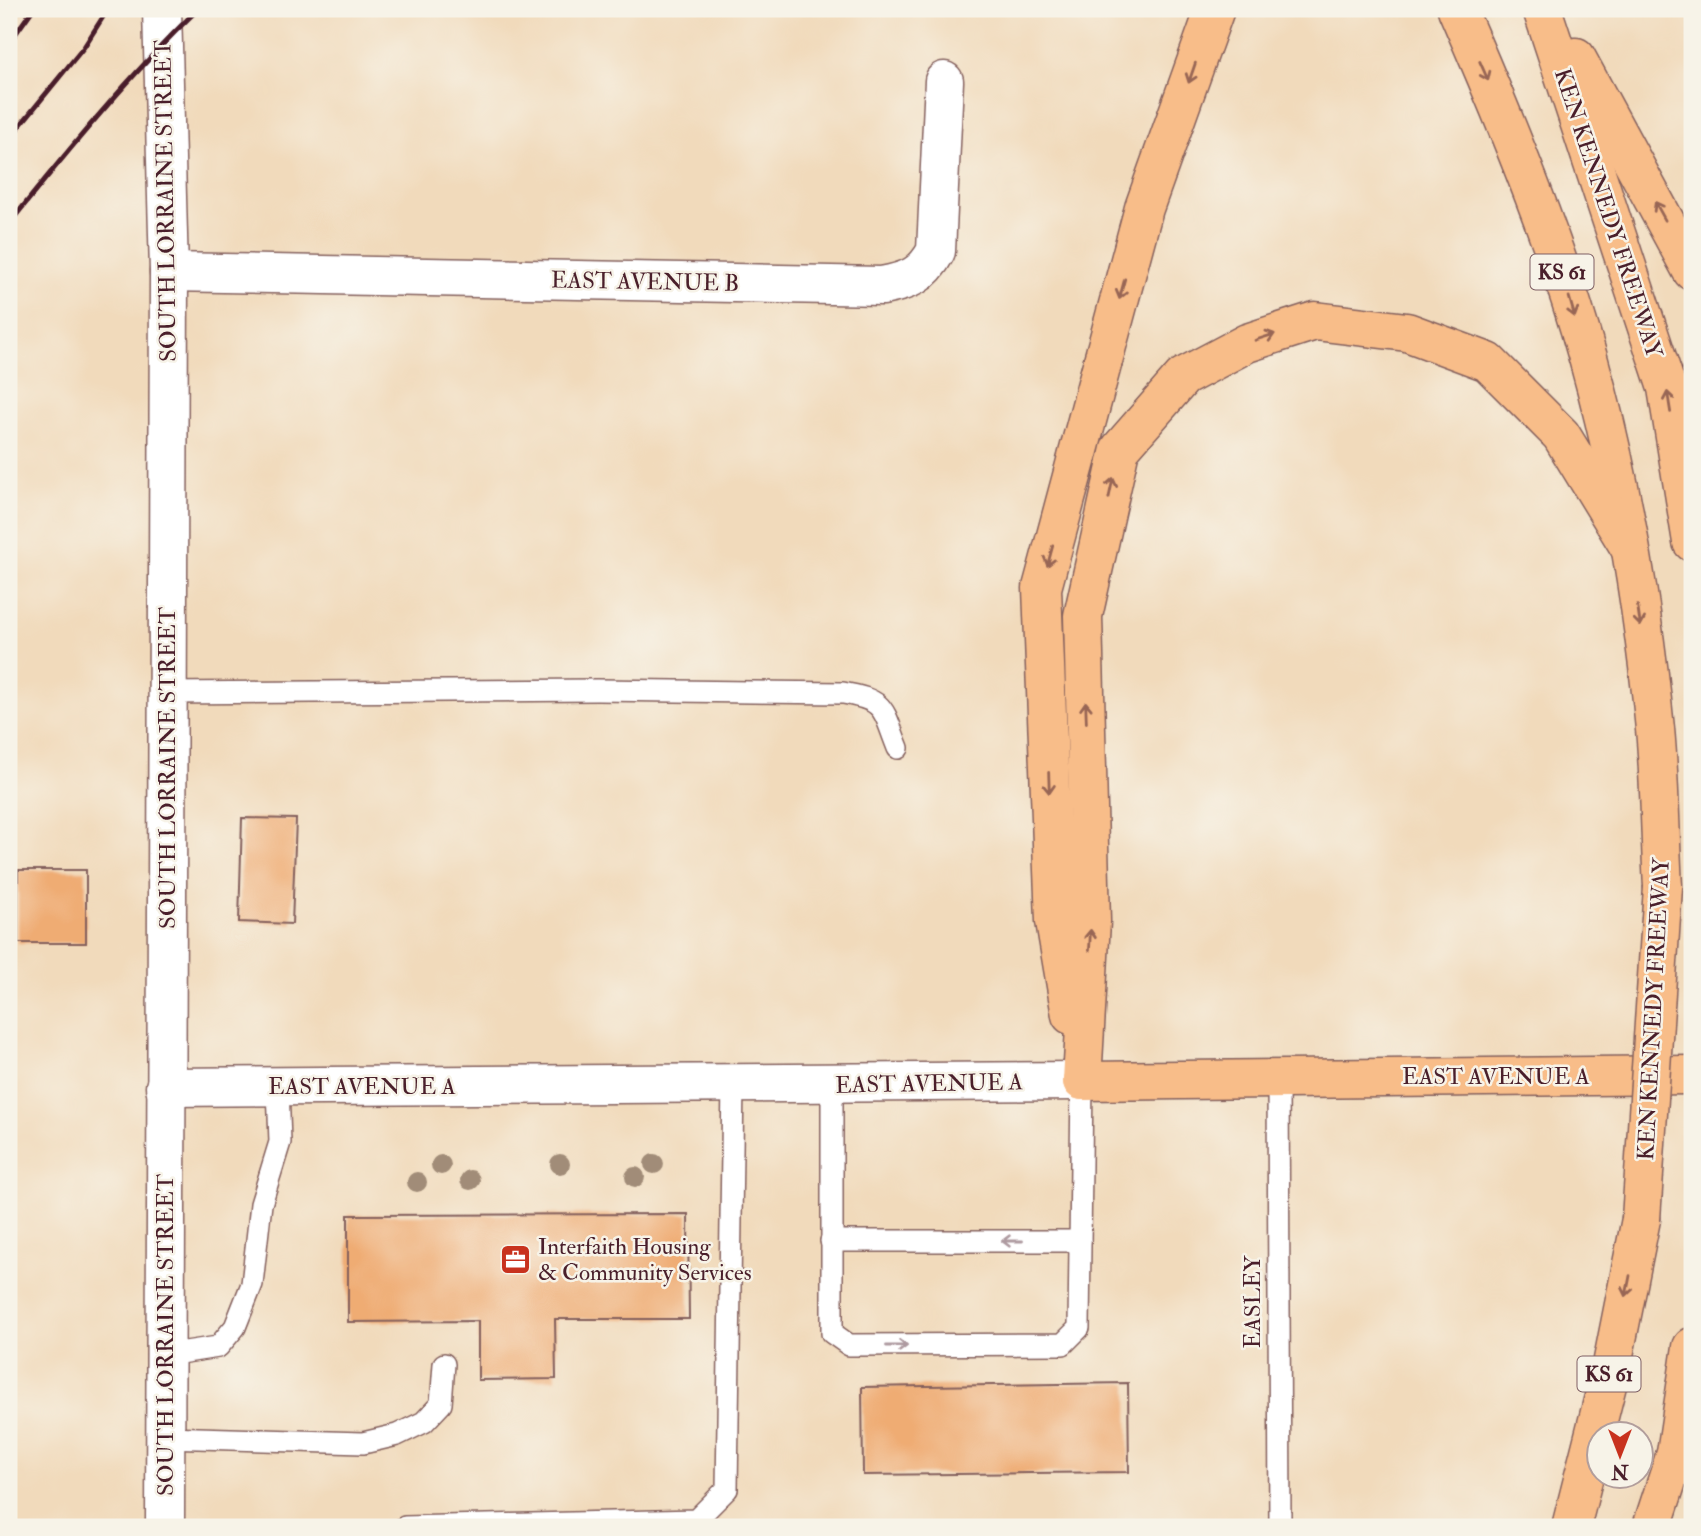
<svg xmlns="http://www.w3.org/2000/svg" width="1701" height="1536" font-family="'IM FELL Double Pica',serif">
<rect width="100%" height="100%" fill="#f7f3e8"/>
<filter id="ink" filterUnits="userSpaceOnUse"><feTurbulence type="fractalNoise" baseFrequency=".0143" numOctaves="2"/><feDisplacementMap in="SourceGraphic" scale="14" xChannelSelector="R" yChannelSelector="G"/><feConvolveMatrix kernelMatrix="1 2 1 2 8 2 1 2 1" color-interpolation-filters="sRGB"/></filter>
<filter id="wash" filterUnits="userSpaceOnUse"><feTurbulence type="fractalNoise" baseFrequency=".00686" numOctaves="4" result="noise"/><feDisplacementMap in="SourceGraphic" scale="28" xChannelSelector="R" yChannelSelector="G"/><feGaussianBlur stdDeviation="1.57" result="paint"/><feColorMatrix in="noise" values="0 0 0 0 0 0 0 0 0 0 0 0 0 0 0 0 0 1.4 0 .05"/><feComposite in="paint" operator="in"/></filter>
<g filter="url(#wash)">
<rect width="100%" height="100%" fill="#f1dabb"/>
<g id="blocks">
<g fill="#efac73">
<path d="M242 818 296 819 292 924 239 922Z"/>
<rect x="18" y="870" width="68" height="73"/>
<path d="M688 1214 689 1319H555L556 1379 478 1380V1321L348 1322V1215Z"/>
<path d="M1128 1383 1129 1472 863 1475 862 1387Z"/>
</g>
</g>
</g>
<g filter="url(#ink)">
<use href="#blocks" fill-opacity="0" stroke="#84605d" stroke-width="2"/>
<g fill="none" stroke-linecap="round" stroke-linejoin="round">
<defs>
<g id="service">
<path d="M168 693 597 690 843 693C887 701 882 708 898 748"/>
<path d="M1278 1077 1280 1527"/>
<path d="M832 1084V1333L849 1345 1063 1344 1079 1328 1082 1081"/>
<path d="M831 1241H1080"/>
<path d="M166 1355 218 1347 235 1327 252 1284 261 1204 280 1142 278 1087"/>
<path d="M165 1437 363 1443 397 1435 424 1422 441 1404 444 1364"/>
<path d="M405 1527 696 1520 727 1489 733 1084"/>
</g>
<path id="minor" d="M169 272 882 286C908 281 923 276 936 251L944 81"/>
<g id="tertiary">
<path d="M162 9 169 272 165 1527"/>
<path d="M165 1087 1082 1081"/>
</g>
<path id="primary" d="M1082 1081 1692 1075"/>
<g id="trunk">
<path d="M1457 9C1495 96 1532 184 1562 274 1611 417 1640 579 1655 729 1660 781 1660 835 1663 887"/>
<path d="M1542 9 1667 388 1692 542"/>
<path d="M1576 57 1692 271"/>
<path d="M1071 1015 1055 921 1042 588 1144 208 1215 9"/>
<path d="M1082 1081 1091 921 1083 616 1120 449 1183 377 1247 343 1315 321 1407 332 1488 362 1561 435 1630 548"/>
<path d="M1571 1527 1612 1365 1641 1219"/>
<path d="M1652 1527 1676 1453 1692 1347"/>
</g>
</defs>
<use href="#service" stroke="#84605d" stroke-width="24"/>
<use href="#minor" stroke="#84605d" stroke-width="41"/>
<use href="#tertiary" stroke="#84605d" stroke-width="41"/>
<use href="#primary" stroke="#84605d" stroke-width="41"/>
<use href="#trunk" stroke="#84605d" stroke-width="41"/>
<use href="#service" stroke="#fff" stroke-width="21"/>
<use href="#minor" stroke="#fff" stroke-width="38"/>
<use href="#tertiary" stroke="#fff" stroke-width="38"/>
<use href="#primary" stroke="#f8bd89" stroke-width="38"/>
<use href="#trunk" stroke="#f8bd89" stroke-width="38"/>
<g stroke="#4a1f2b" stroke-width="5">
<path d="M9 43 33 9"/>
<path d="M9 139 84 47 108 9"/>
<path d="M9 224C69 149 130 75 198 9"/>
</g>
<defs>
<path id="trunk-bridge" d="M1641 1219 1663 887"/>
</defs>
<use href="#trunk-bridge" stroke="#84605d" stroke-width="41" stroke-linecap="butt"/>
<use href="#trunk-bridge" stroke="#f8bd89" stroke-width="38"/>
</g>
<g fill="#a18c78">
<circle cx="560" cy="1164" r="10"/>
<circle cx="654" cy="1164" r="10"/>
<circle cx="441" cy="1165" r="10"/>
<circle cx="635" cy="1177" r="10"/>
<circle cx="470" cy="1180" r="10"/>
<circle cx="417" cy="1182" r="10"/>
</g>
<defs><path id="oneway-shaft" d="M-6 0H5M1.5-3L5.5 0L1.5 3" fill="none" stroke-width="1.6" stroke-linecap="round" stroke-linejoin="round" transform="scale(1.75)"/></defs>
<g stroke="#986655">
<use href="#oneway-shaft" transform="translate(1484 71) rotate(66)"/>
<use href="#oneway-shaft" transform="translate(1192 73) rotate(109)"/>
<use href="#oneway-shaft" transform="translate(1660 211) rotate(-119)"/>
<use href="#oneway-shaft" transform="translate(1122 289) rotate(105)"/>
<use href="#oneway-shaft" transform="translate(1572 307) rotate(74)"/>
<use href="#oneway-shaft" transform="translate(1265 337) rotate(-18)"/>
<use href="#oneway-shaft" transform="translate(1669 402) rotate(-99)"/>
<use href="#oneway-shaft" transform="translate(1111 488) rotate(-78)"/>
<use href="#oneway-shaft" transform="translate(1050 556) rotate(105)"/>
<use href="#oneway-shaft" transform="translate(1639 616) rotate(82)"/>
<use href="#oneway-shaft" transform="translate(1086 712) rotate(-92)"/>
<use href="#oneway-shaft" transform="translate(1049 783) rotate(88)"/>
<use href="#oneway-shaft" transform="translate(1090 940) rotate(-87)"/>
<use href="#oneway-shaft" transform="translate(1628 1286) rotate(101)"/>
</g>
<g stroke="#ae9aa0">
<use href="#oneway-shaft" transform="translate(1012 1241) rotate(180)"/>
<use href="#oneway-shaft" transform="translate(897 1346)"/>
</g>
</g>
<defs>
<symbol id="office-square" viewBox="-11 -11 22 22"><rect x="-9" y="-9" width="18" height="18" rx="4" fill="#c8321e" stroke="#f7f3e8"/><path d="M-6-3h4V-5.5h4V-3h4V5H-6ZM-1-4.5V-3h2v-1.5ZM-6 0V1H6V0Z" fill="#fff"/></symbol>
</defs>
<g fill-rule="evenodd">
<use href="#office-square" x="498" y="1242" width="35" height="35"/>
</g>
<g text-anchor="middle" stroke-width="5" stroke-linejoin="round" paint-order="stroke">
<g fill="#f7f3e8" stroke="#7e5f64" stroke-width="2">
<rect x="1530.5" y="254.5" width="63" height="35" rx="5"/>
<rect x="1577.5" y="1356.5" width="63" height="35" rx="5"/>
</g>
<g font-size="21" font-weight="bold" fill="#4a1f2b">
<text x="1562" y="279">KS 61</text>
<text x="1609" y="1381">KS 61</text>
</g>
<g font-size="23" fill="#4a1f2b" stroke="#f7f3e8">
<text transform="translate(165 201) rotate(-91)" y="8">SOUTH LORRAINE STREET</text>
<text transform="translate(1609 213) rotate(72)" y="8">KEN KENNEDY FREEWAY</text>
<text transform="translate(645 281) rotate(1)" y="8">EAST AVENUE B</text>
<text transform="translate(167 768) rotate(-90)" y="8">SOUTH LORRAINE STREET</text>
<text transform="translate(1653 1009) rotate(-87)" y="8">KEN KENNEDY FREEWAY</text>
<text x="1496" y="1084">EAST AVENUE A</text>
<text transform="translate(929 1083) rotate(-1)" y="8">EAST AVENUE A</text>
<text x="362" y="1094">EAST AVENUE A</text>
<text transform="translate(1252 1302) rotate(-90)" y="8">EASLEY</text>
<text transform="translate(165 1335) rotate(-90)" y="8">SOUTH LORRAINE STREET</text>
</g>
<g font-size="23" fill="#4a1f2b" stroke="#f7f3e8" text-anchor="start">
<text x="538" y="1254">Interfaith Housing<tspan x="538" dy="26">&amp; Community Services</tspan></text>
</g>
</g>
<rect width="1701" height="1536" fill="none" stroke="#f7f3e8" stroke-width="35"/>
<g transform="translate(1620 1455) rotate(180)"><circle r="33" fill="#f7f3e8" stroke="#b29e9c" stroke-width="2"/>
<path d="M0-5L12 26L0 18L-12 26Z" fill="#c8321e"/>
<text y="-10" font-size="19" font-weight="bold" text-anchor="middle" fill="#4a1f2b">N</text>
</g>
</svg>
